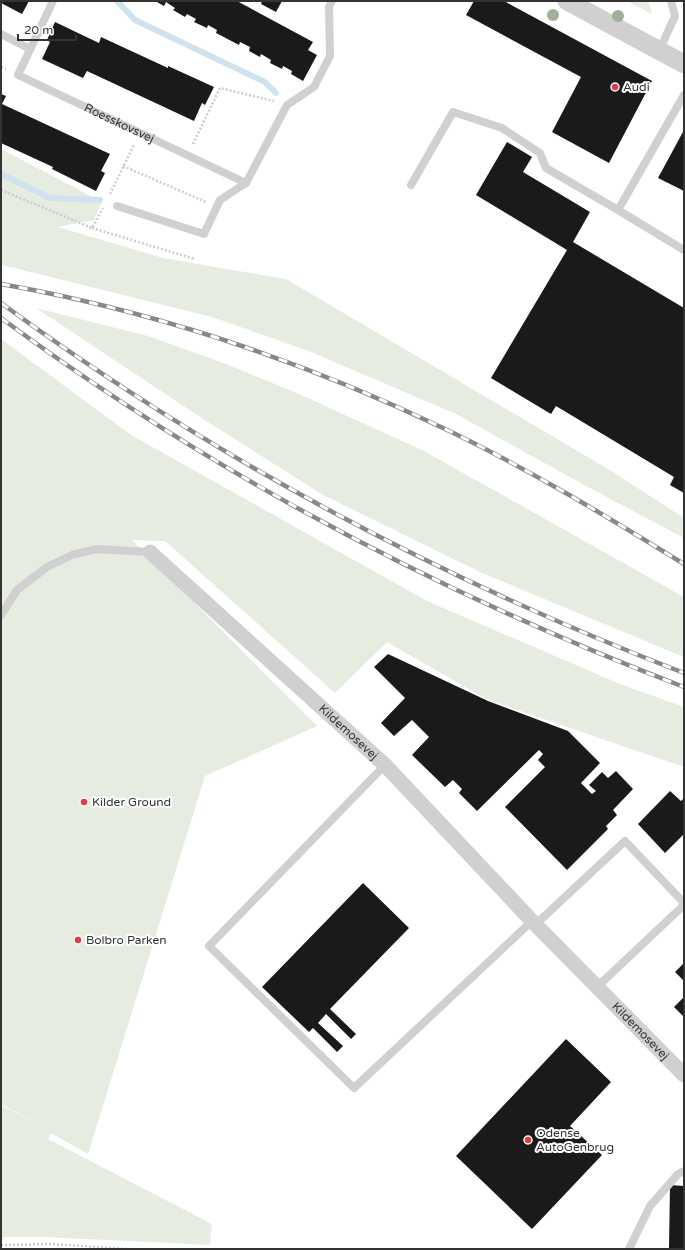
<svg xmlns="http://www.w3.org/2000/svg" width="685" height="1250" font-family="'Varela Round',sans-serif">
<rect width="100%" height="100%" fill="#fff"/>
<g fill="#e6ecdf">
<path d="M627 1H648L652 14Z"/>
<path d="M1 149 102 202 94 220 58 227 163 258 286 279 613 472 684 518V538L586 486 456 414 311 352 212 317 2 265 1 259Z"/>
<path d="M36 308 148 336 229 365 299 394 424 451 684 597V657L480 572 323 495 203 419Z"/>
<path d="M1 339 131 435 427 601 620 684 684 707V767L488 700 387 642 335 693 165 541 132 540 317 726 205 776 88 1154 51 1133 48 1139 212 1224 210 1245 44 1237H4L1 1243V1105L47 1130 1 1104Z"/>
</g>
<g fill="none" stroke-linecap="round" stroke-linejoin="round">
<g stroke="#cfe2ee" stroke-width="6">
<path d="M117 1 135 20 265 82 276 93"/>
<path d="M1 174 50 198 100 200"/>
</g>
</g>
<g fill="#1a1a1a">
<path d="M1 1H29L22 14 1 3Z"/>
<path d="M155 1H237L313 42 308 50 317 55 303 81 291 74 292 71 283 66 282 69 270 63 271 60 261 54 260 57 249 51 250 47 240 42 239 45 216 33 217 30 208 25 207 28 194 22 196 19 187 14 185 17 173 10 175 8 166 2 164 6Z"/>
<path d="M262 1H282L276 12 261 4Z"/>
<path d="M474 1H504L652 81 609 163 552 132 581 77 466 15Z"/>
<path d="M55 22 99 43 101 37 168 68V66L214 87 205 105 202 103 194 121 87 71 83 78 42 59 50 42 47 40Z"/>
<path d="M1 94 6 96 2 104 110 154 101 171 105 173 96 191 52 169 53 167 1 143Z"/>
<path d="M684 130V191L658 178Z"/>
<path d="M507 142 532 157 523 172 590 212 573 242 684 308V493L670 485 674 477 556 406 551 414 491 378 567 250 476 195Z"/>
<path d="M388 654 488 701 568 731 600 763 581 783 592 794 596 791 589 785 602 772 608 778 616 771 633 789 613 810 617 815 606 826 608 829 567 870 505 807 545 767 538 760 543 754 539 750 477 811 459 793 462 789 453 780 445 787 412 755 429 737 412 720 394 736 381 723 405 698 374 667Z"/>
<path d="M670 791 681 801 684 798V834L665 853 638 824Z"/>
<path d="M363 883 409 928 330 1009 356 1034 351 1039 326 1014 318 1023 343 1046 337 1052 313 1028 309 1032 262 987Z"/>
<path d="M684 963V981L675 972Z"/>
<path d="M684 997V1017L674 1007Z"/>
<path d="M566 1039 611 1082 570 1126 602 1155 532 1229 456 1156Z"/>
<path d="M670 1185 684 1186V1248H669Z"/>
</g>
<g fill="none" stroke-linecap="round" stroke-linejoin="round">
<g stroke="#cdcdcd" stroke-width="2.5" stroke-dasharray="2 2" stroke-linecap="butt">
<path d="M1 67 6 69"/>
<path d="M193 144 220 88 274 101"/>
<path d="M123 166 206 202"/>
<path d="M1 190 92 228 103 208"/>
<path d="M110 194 134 145"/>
<path d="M92 228 195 259"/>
<path d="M1 1245 51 1244 128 1249"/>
</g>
<g stroke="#d0d0d0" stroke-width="8">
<path id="s1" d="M53 1 18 75 246 183"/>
<path d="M1 34 30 49"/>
<path d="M659 51 675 16 671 1"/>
<path d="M684 95 618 210 684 250"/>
<path d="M411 185 453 112 502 128 540 153 546 168 618 210"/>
<path d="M117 206 204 234 220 200 246 183 287 105 314 87 330 56 329 7 332 1"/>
<path d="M1 615 17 590 47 567 72 555 96 549 150 552"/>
<path d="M385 765 209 946 354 1088 532 921"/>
<path d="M535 925 625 841 684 903"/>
<path d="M597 987 684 905"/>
<path d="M629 1249 650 1206 678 1174 684 1171"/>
</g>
<path stroke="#d0d0d0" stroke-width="15" id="s2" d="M150 552 385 765 532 921 684 1075"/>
<path stroke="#d0d0d0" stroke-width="19" d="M567 1 684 64"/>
<defs>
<g id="rail">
<path d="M1 284C154 311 303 361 443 428 527 468 606 516 684 564"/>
<path d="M1 303C210 456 442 580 684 673"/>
<path d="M1 318C210 472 442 595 684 687"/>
</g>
</defs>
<use href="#rail" stroke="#888" stroke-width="4.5"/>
<use href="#rail" stroke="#fff" stroke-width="3" stroke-dasharray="9" stroke-linecap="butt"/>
</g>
<g fill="#a2b095">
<circle cx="553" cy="15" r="6"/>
<circle cx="618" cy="16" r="6"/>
</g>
<g fill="#e63946" stroke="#fff" stroke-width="1.5">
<circle cx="615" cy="87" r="4"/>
<circle cx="84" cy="802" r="4"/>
<circle cx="78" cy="940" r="4"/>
<circle cx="528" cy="1140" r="4"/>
</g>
<g text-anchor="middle" stroke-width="4" stroke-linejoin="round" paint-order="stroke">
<g font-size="12" fill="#333" stroke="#fff" text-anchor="start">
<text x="623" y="91">Audi</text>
<text x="92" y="806">Kilder Ground</text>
<text x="86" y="944">Bolbro Parken</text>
<text x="536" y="1137">Odense<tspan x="536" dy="14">AutoGenbrug</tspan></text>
</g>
<g font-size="12" fill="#333" stroke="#fff">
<text dy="4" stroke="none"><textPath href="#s1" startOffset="194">Roesskovsvej</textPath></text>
<text dy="4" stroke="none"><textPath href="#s2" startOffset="268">Kildemosevej</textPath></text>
<text dy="4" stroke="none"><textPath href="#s2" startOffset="686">Kildemosevej</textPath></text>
</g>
</g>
<rect width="685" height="1250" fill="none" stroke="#333333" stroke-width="4"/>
<path d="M18 34v6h58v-6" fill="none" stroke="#333333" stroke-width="2"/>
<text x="24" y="34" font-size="12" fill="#333333" stroke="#ffffff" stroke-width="3" paint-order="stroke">20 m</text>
</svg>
